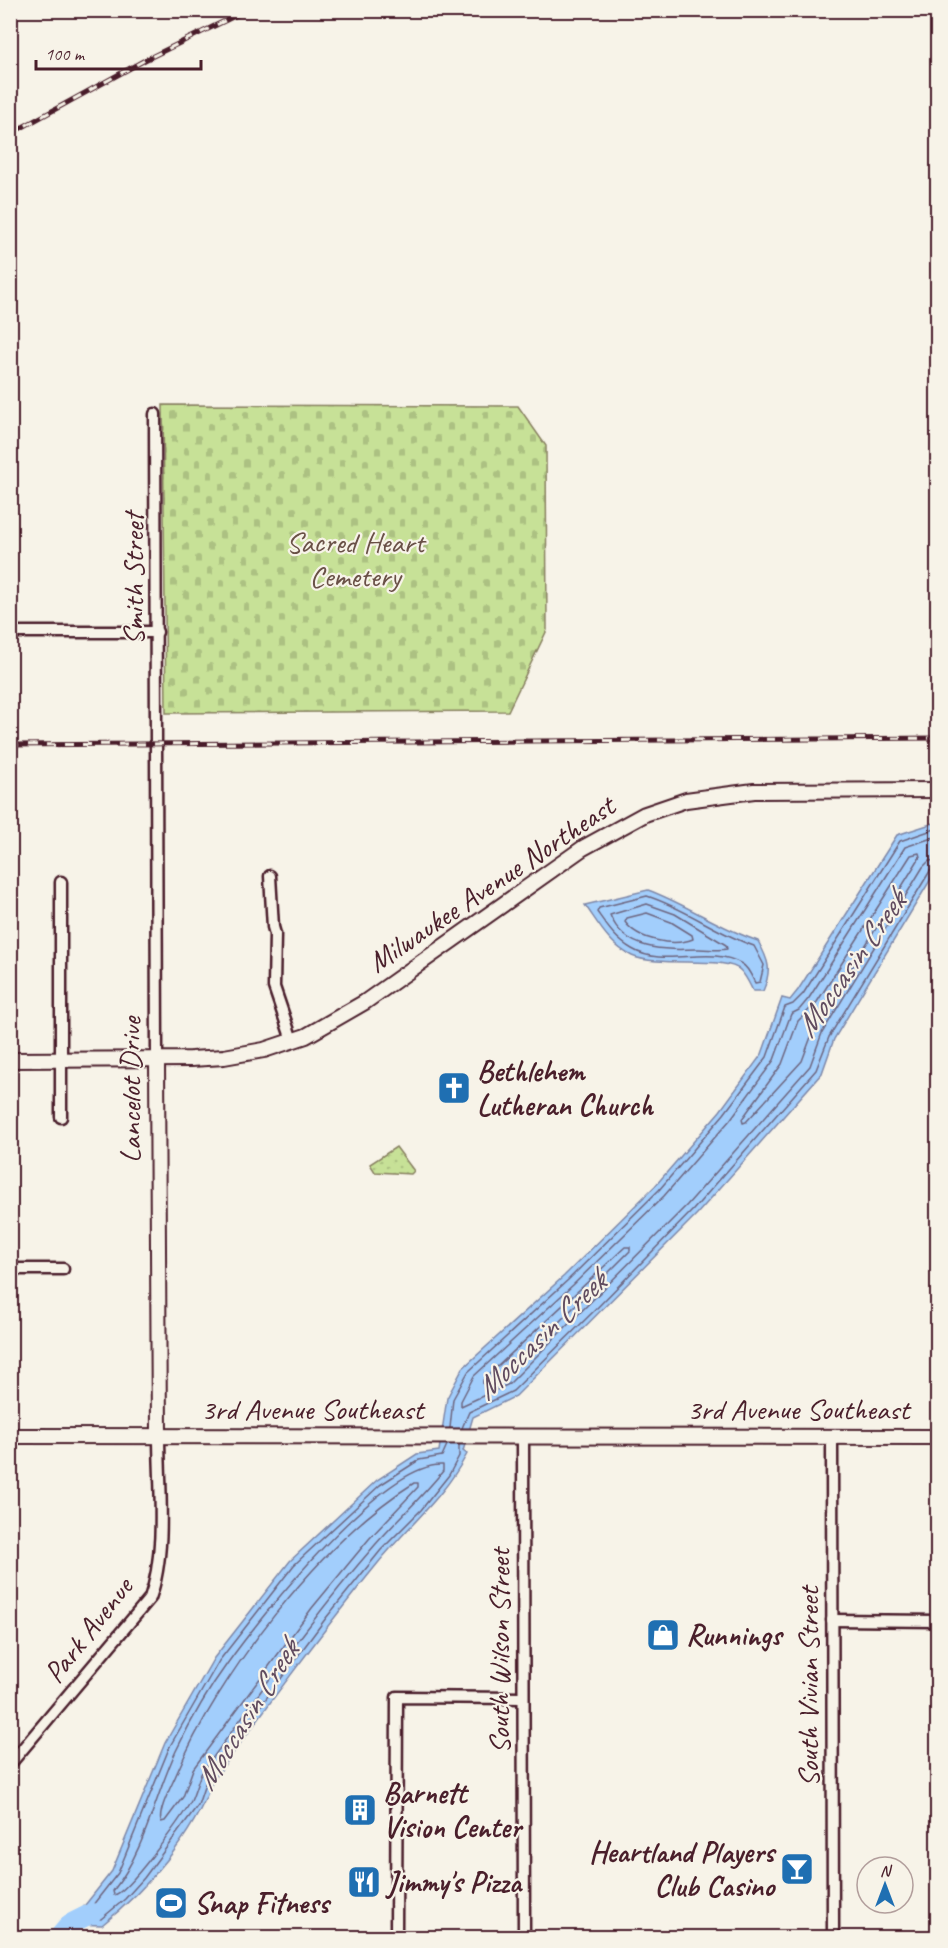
<svg xmlns="http://www.w3.org/2000/svg" width="948" height="1948" font-family="Caveat,sans-serif">
<defs>
<pattern id="green-dots" width="8" height="8" patternUnits="userSpaceOnUse" patternTransform="scale(1.5)"><rect width="8" height="8" fill="#c7e197"/><path d="M2 2h.1M6 6h.1" fill="none" stroke="#acc182" stroke-width="1.8" stroke-linecap="round"/></pattern>
<pattern id="cemetery-stones" width="16" height="16" patternUnits="userSpaceOnUse" patternTransform="scale(1.5)"><rect width="16" height="16" fill="#c7e197"/><path d="M2 7V4a2 2 0 0 1 4 0v3zM10 15v-3a2 2 0 0 1 4 0v3z" fill="#acc182"/></pattern>
</defs>
<rect width="100%" height="100%" fill="#f7f3e8"/>
<filter id="ink" filterUnits="userSpaceOnUse"><feTurbulence type="fractalNoise" baseFrequency=".0167" numOctaves="2"/><feDisplacementMap in="SourceGraphic" scale="12" xChannelSelector="R" yChannelSelector="G"/><feConvolveMatrix kernelMatrix="1 2 1 2 8 2 1 2 1" color-interpolation-filters="sRGB"/></filter>
<g filter="url(#ink)">
<path fill="url(#green-dots)" stroke="#888061" stroke-width="1.5" d="M396 1147 414 1171 411 1174 375 1172 370 1164Z"/>
<path fill="url(#cemetery-stones)" stroke="#888061" stroke-width="1.5" d="M163 405 518 406 546 446 547 630 508 711 166 713Z"/>
<g fill="#a2cefc" stroke="#7f88a8" stroke-width="1.5">
<path d="M937 822V869L834 1039 822 1073 697 1214 516 1396 473 1417 463 1451 467 1454C443 1499 409 1525 378 1563 320 1634 266 1708 212 1782 194 1835 146 1890 102 1925L70 1924 112 1871 165 1743 214 1658 290 1561 377 1480 417 1454 439 1451 447 1398 463 1368 564 1276 655 1186 720 1111 762 1054 782 998 790 1000 798 990 897 835Z"/>
<path d="M648 890C686 904 719 928 758 941 769 961 772 970 763 991H753C750 985 746 976 741 971 727 955 659 968 632 956 610 946 598 923 585 905Z"/>
</g>
<g fill="none" stroke-linecap="round" stroke-linejoin="round">
<g stroke="#6d657f" stroke-width="1.5">
<path d="M938 836 905 847 809 998 799 1010 791 1014 774 1060 730 1120 664 1196 573 1285 474 1376 461 1401V1406L509 1384 687 1205 810 1066 822 1033 923 867 929 861 938 860"/>
<path d="M919 853 920 857 814 1029 802 1061 746 1122 743 1123 742 1119 782 1064 798 1021 817 1002 911 855Z"/>
<path d="M647 896C685 908 716 933 754 946L764 965 760 982 755 983C752 977 748 967 742 964 709 944 665 969 632 949 616 940 607 926 597 912L599 908Z"/>
<path d="M647 904 675 914 726 945 727 949C719 951 709 949 699 949 666 950 625 952 610 915Z"/>
<path d="M647 913 671 922 692 935 693 939C673 947 638 940 625 922L627 918Z"/>
<path d="M625 1247H630V1251L504 1377 483 1384V1380Z"/>
<path d="M450 1428 453 1399 468 1372 568 1280 659 1190 724 1114 767 1057 785 1007 793 1004 803 994 900 841 938 828"/>
<path d="M462 1428 469 1412 513 1391 595 1310 693 1210 816 1070 829 1037 930 871 938 867"/>
<path d="M447 1445 442 1456 419 1460 380 1485 294 1565 219 1661 170 1746 118 1873 85 1915V1919H101L125 1899 144 1878 198 1805 207 1778 326 1618 381 1550 421 1510 449 1475 459 1456V1445"/>
<path d="M443 1465V1471C422 1497 397 1520 375 1545 312 1617 257 1697 201 1774 197 1783 195 1792 191 1801 183 1816 127 1894 114 1895L113 1891C145 1851 155 1796 176 1751 190 1722 208 1690 227 1664 261 1616 384 1461 443 1465Z"/>
<path d="M414 1483H418V1487L369 1539 312 1608 193 1769 183 1797 165 1821 161 1822C158 1810 171 1787 176 1775 219 1674 321 1541 414 1483Z"/>
</g>
<path stroke="#a2cefc" stroke-width="20" d="M58 1938 70 1924 92 1913"/>
<defs>
<g id="street">
<path d="M155 414 157 1060"/>
<path d="M10 632H157"/>
<path d="M270 876 273 927 275 934 274 987 292 1040"/>
<path d="M61 1117V882"/>
<path d="M10 1269H63"/>
<path d="M523 1436 524 1938"/>
<path d="M832 1437 833 1938"/>
<path d="M832 1620 938 1621"/>
<path d="M10 1764 150 1598C167 1551 159 1486 159 1436"/>
<path d="M396 1938 397 1697 523 1698"/>
</g>
<g id="secondary">
<path d="M10 1060 191 1059 224 1057 264 1050 306 1036 365 1002 583 848 645 814 686 800 754 791 938 790"/>
<path d="M157 1060 159 1436"/>
<path d="M10 1436 938 1437"/>
</g>
</defs>
<use href="#street" stroke="#4a1f2b" stroke-width="15"/>
<use href="#secondary" stroke="#4a1f2b" stroke-width="18"/>
<use href="#street" stroke="#f7f3e8" stroke-width="10"/>
<use href="#secondary" stroke="#f7f3e8" stroke-width="14"/>
<defs>
<g id="rail">
<path d="M10 134 145 60 247 10"/>
<path d="M10 745 938 738"/>
</g>
</defs>
<use href="#rail" stroke="#4a1f2b" stroke-width="5"/>
<use href="#rail" stroke="#f7f3e8" stroke-width="3" stroke-dasharray="9" stroke-linecap="butt"/>
</g>
</g>
<defs>
<symbol id="church-square" viewBox="-11 -11 22 22"><rect x="-9" y="-9" width="18" height="18" rx="4" fill="#1f6fb2" stroke="#f7f3e8"/><path d="M-1.2-6h2.4v3.5h3.3v2.4h-3.3V6h-2.4V-.1h-3.3v-2.4h3.3Z" fill="#fff"/></symbol>
<symbol id="shop-square" viewBox="-11 -11 22 22"><rect x="-9" y="-9" width="18" height="18" rx="4" fill="#1f6fb2" stroke="#f7f3e8"/><path d="M-5-2.5h2.3a2.7 3.5 0 0 1 5.4 0H5L5.5 6h-11ZM-1.5-2.5h3a1.5 2.3 0 0 0-3 0Z" fill="#fff"/></symbol>
<symbol id="building-square" viewBox="-11 -11 22 22"><rect x="-9" y="-9" width="18" height="18" rx="4" fill="#1f6fb2" stroke="#f7f3e8"/><path d="M-4-6H4V6H1V3H-1V6H-4ZM-2.5-4.3h1.7v1.8h-1.7ZM.8-4.3h1.7v1.8H.8ZM-2.5-1h1.7V.8h-1.7ZM.8-1h1.7V.8H.8Z" fill="#fff"/></symbol>
<symbol id="bar-square" viewBox="-11 -11 22 22"><rect x="-9" y="-9" width="18" height="18" rx="4" fill="#1f6fb2" stroke="#f7f3e8"/><path d="M-6-5H6L.8 .8V4.5H3.5V6h-7V4.5H-.8V.8Z" fill="#fff"/></symbol>
<symbol id="restaurant-square" viewBox="-11 -11 22 22"><rect x="-9" y="-9" width="18" height="18" rx="4" fill="#1f6fb2" stroke="#f7f3e8"/><path d="M-5-6h1v4h1v-4h1v4h1v-4h1v5L-1.5 .5V6h-2V.5L-5-1ZM5-6V6H3V1.5H1.5Q1.5-4 5-6Z" fill="#fff"/></symbol>
<symbol id="stadium-square" viewBox="-11 -11 22 22"><rect x="-9" y="-9" width="18" height="18" rx="4" fill="#1f6fb2" stroke="#f7f3e8"/><path d="M0-5a6.5 5 0 1 0 0 10a6.5 5 0 1 0 0-10ZM-3.5-1.8h7v3.6h-7Z" fill="#fff"/></symbol>
</defs>
<g fill-rule="evenodd">
<use href="#church-square" x="435" y="1069" width="38" height="38"/>
<use href="#shop-square" x="644" y="1616" width="38" height="38"/>
<use href="#building-square" x="341" y="1791" width="38" height="38"/>
<use href="#bar-square" x="778" y="1850" width="38" height="38"/>
<use href="#restaurant-square" x="345" y="1863" width="38" height="38"/>
<use href="#stadium-square" x="152" y="1884" width="38" height="38"/>
</g>
<g text-anchor="middle" stroke-width="4.5" stroke-linejoin="round" paint-order="stroke">
<g font-size="30" fill="#695046" stroke="#f7f3e8">
<text x="355" y="552">Sacred Heart<tspan x="355" dy="34">Cemetery</tspan></text>
</g>
<g font-size="30" fill="#4a1f2b" stroke="#f7f3e8">
<text transform="translate(133 579) rotate(-90)" y="10">Smith Street</text>
<text transform="translate(491 884) rotate(-34)" y="10">Milwaukee Avenue Northeast</text>
<text transform="translate(130 1090) rotate(-90)" y="10">Lancelot Drive</text>
<text x="312" y="1419">3rd Avenue Southeast</text>
<text x="798" y="1419">3rd Avenue Southeast</text>
<text transform="translate(88 1630) rotate(-52)" y="10">Park Avenue</text>
<text transform="translate(499 1651) rotate(-90)" y="10">South Wilson Street</text>
<text transform="translate(808 1687) rotate(-90)" y="10">South Vivian Street</text>
</g>
<g font-size="30" font-weight="bold" fill="#4a1f2b" stroke="#f7f3e8" text-anchor="start">
<text x="477" y="1081">Bethlehem<tspan x="477" dy="34">Lutheran Church</tspan></text>
<text x="686" y="1645">Runnings</text>
<text x="383" y="1803">Barnett<tspan x="383" dy="34">Vision Center</tspan></text>
<text x="774" y="1862" text-anchor="end">Heartland Players<tspan x="774" dy="34">Club Casino</tspan></text>
<text x="387" y="1892">Jimmy's Pizza</text>
<text x="194" y="1913">Snap Fitness</text>
</g>
<g font-size="32" font-style="italic" fill="#604b5f" stroke="#f7f3e8">
<text transform="translate(850 964) rotate(-55)" y="11">Moccasin Creek</text>
<text transform="translate(540 1335) rotate(-44)" y="11">Moccasin Creek</text>
<text transform="translate(246 1715) rotate(-58)" y="11">Moccasin Creek</text>
</g>
</g>
<rect width="948" height="1948" fill="none" stroke="#f7f3e8" stroke-width="36"/>
<rect x="18" y="18" width="912" height="1912" fill="none" stroke="#4a1f2b" stroke-width="2" filter="url(#ink)"/>
<g transform="translate(885 1885)"><circle r="28" fill="#f7f3e8" stroke="#b29e9c" stroke-width="1.5"/>
<path d="M0-4.5L10 22L0 15L-10 22Z" fill="#1f6fb2"/>
<text y="-9" font-size="16" font-weight="bold" text-anchor="middle" fill="#4a1f2b">N</text>
</g>
<path d="M36 60v9h165v-9" fill="none" stroke="#4a1f2b" stroke-width="3"/>
<text x="45" y="60" font-size="18" fill="#4a1f2b" stroke="#f7f3e8" stroke-width="4.5" paint-order="stroke">100 m</text>
</svg>
